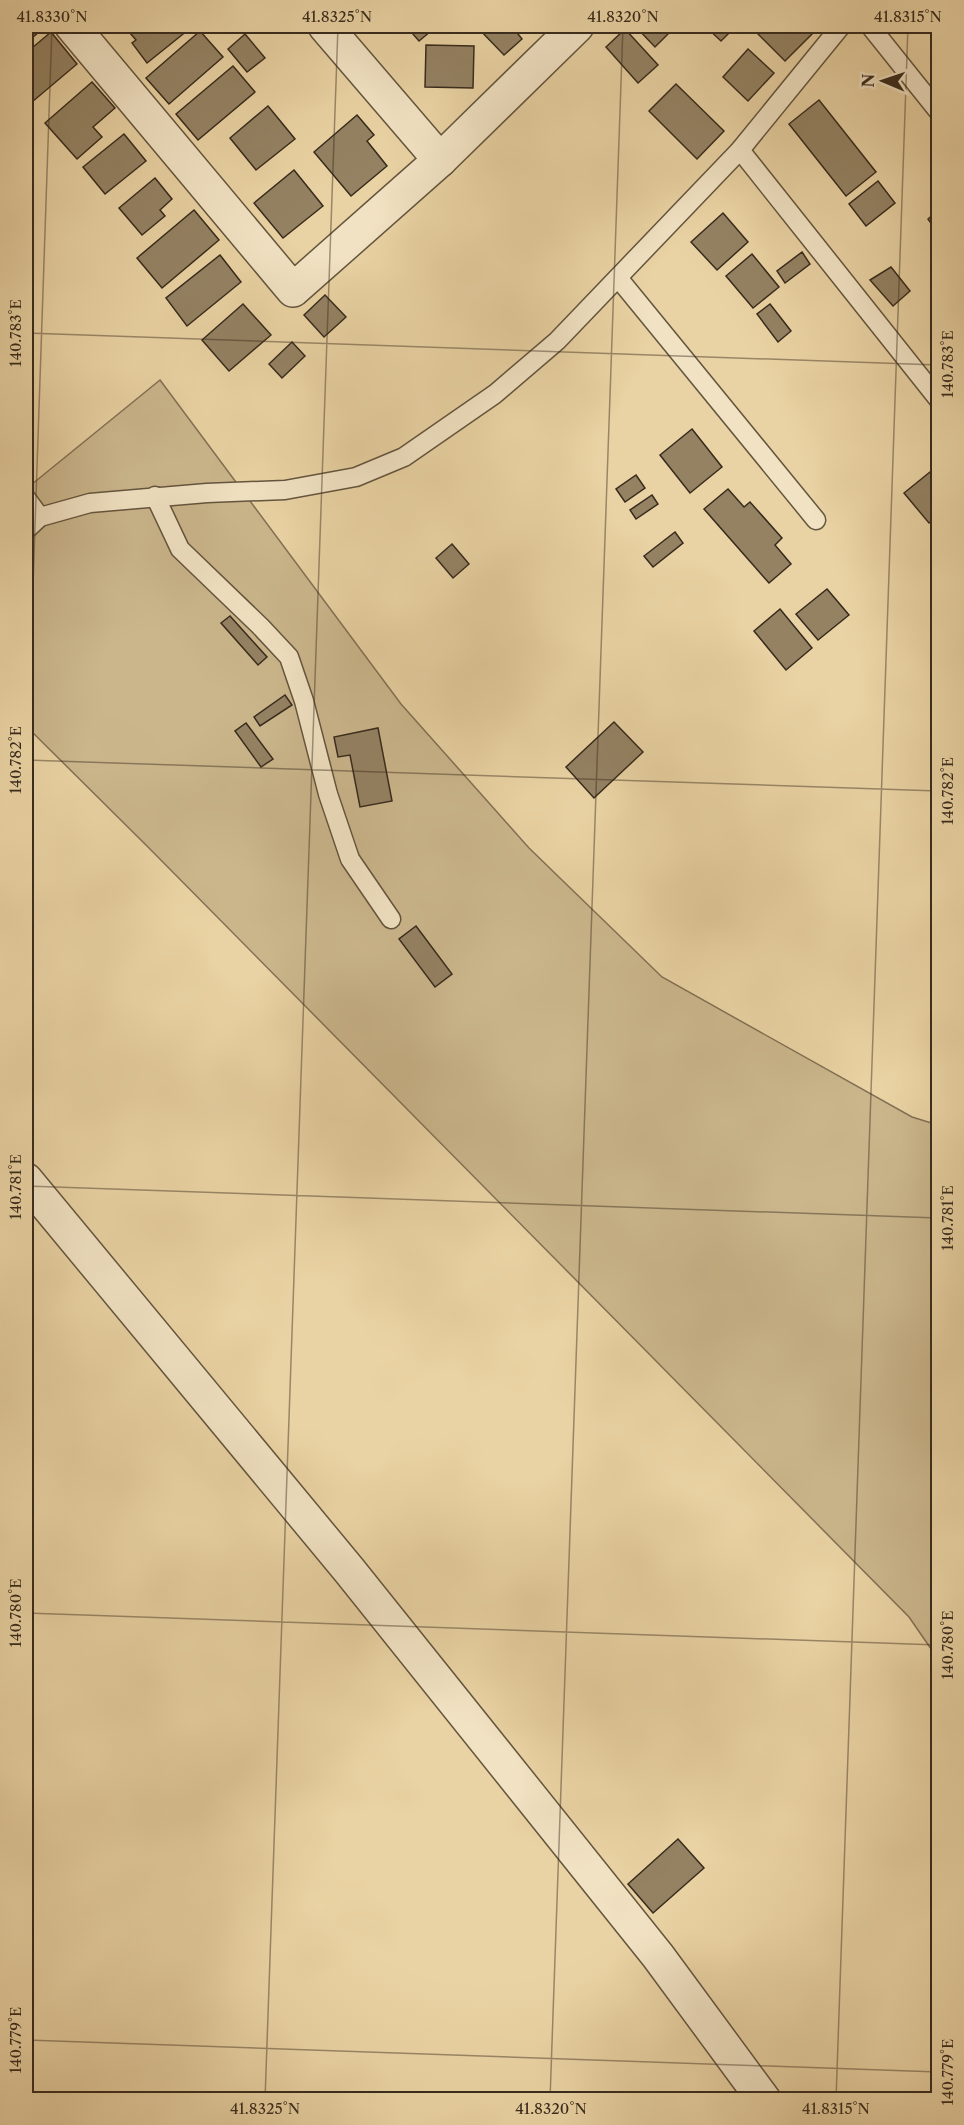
<svg xmlns="http://www.w3.org/2000/svg" width="964" height="2125" font-family="'Libre Caslon Text',serif">
<rect width="100%" height="100%" fill="#e9d2a3"/>
<filter id="stains"><feTurbulence type="fractalNoise" baseFrequency=".00333" numOctaves="4"/><feColorMatrix values="0 0 0 0 .2 0 0 0 0 .09 0 0 0 0 .02 0 0 0 .5 -.17"/></filter>
<radialGradient id="worn" r=".72"><stop offset=".6" stop-color="#630" stop-opacity="0"/><stop offset="1" stop-color="#630" stop-opacity=".3"/></radialGradient>
<path fill="#cbb68c" stroke="#827054" stroke-width="1.5" d="M160 380 401 704 529 848 662 977 912 1117 938 1125V1659L909 1617 148 847 26 726V489Z"/>
<g fill="#948263" stroke="#382b1d" stroke-width="1.5">
<path d="M27 26H46L26 43Z"/>
<path d="M124 26H193L147 63 132 43 136 40Z"/>
<path d="M406 26H437L419 41Z"/>
<path d="M476 26H517L514 29 522 39 504 55Z"/>
<path d="M638 26H676L655 47 636 27Z"/>
<path d="M705 26H736L721 41Z"/>
<path d="M750 26H813L817 29 785 61Z"/>
<path d="M625 29 658 65 638 83 606 47Z"/>
<path d="M200 31 223 57 169 104 146 78Z"/>
<path d="M51 32 77 64 32 102 26 94V53Z"/>
<path d="M245 34 265 58 247 72 228 49Z"/>
<path d="M426 45 474 46 473 88 425 87Z"/>
<path d="M748 49 774 73 748 101 723 77Z"/>
<path d="M233 66 255 92 198 140 176 114Z"/>
<path d="M92 82 115 108 93 127 102 137 77 159 45 123Z"/>
<path d="M676 84 724 131 697 159 649 111Z"/>
<path d="M819 100 876 172 846 196 789 124Z"/>
<path d="M268 106 295 139 256 170 230 138Z"/>
<path d="M357 115 374 135 367 141 387 166 351 196 314 152Z"/>
<path d="M124 134 146 161 105 194 83 167Z"/>
<path d="M294 170 323 206 283 238 254 203Z"/>
<path d="M155 178 172 199 160 210 165 216 142 235 119 208Z"/>
<path d="M878 181 895 203 866 226 849 204Z"/>
<path d="M194 210 219 240 162 288 137 258Z"/>
<path d="M938 210V233L928 219Z"/>
<path d="M723 213 748 242 717 270 691 242Z"/>
<path d="M802 252 810 264 785 283 777 271Z"/>
<path d="M752 254 779 287 753 308 726 276Z"/>
<path d="M220 255 241 282 187 326 166 298Z"/>
<path d="M891 267 910 291 893 306 870 280Z"/>
<path d="M325 295 346 317 324 337 304 315Z"/>
<path d="M243 304 271 335 229 371 202 340Z"/>
<path d="M770 304 791 331 778 342 757 314Z"/>
<path d="M292 342 305 356 282 378 269 364Z"/>
<path d="M692 429 722 467 690 493 660 455Z"/>
<path d="M930 472 938 482V515L929 523 904 493Z"/>
<path d="M636 475 645 488 625 502 616 489Z"/>
<path d="M728 489 744 507 750 502 782 538 775 545 791 564 769 583 704 509Z"/>
<path d="M652 495 658 504 636 519 630 510Z"/>
<path d="M675 532 683 543 653 567 644 556Z"/>
<path d="M452 544 469 564 453 578 436 558Z"/>
<path d="M827 589 849 615 818 640 796 614Z"/>
<path d="M780 609 812 648 786 670 754 631Z"/>
<path d="M230 616 267 657 258 665 221 623Z"/>
<path d="M285 695 292 705 260 726 254 717Z"/>
<path d="M614 722 643 752 594 798 566 767Z"/>
<path d="M246 723 273 759 261 767 235 731Z"/>
<path d="M378 728 392 801 360 807 350 755 338 757 334 737Z"/>
<path d="M416 926 452 974 435 987 399 939Z"/>
<path d="M678 1839 704 1868 653 1913 628 1884Z"/>
</g>
<g fill="none" stroke-linecap="round" stroke-linejoin="round">
<defs>
<g id="service">
<path d="M870 26 938 111"/>
<path d="M740 150 938 399"/>
<path d="M619 279 816 520"/>
<path d="M155 496 180 549 260 626 289 657 304 701 328 794 350 859 391 919"/>
<path d="M26 498 40 517"/>
<path d="M26 530 40 517 90 503 207 493 285 490 356 477 404 457 495 394 557 341 740 150 841 26"/>
</g>
<g id="minor">
<path d="M72 26 293 290 440 160 577 26"/>
<path d="M325 26 440 160"/>
<path d="M26 1180 349 1570 658 1956 764 2100"/>
</g>
</defs>
<use href="#service" stroke="#64553e" stroke-width="21"/>
<use href="#minor" stroke="#64553e" stroke-width="36"/>
<use href="#service" stroke="#f1e2c3" stroke-width="18"/>
<use href="#minor" stroke="#f1e2c3" stroke-width="33"/>
</g>
<path fill="none" stroke="#382b1d" stroke-width="1.5" stroke-opacity="0.45" d="M26 333 938 365M26 760 938 791M26 791 52 26M26 1186 938 1218M26 1613 938 1645M26 2040 938 2072M265 2100 338 26M550 2100 623 26M836 2100 908 26"/>
<rect width="964" height="2125" fill="none" stroke="#e9d2a3" stroke-width="66"/>
<g transform="translate(883 81) rotate(272)" stroke="#f1e2c3" stroke-width="4.5" paint-order="stroke">
<path d="M0-4.5L10 22L0 15L-10 22Z" fill="#382b1d"/>
<text y="-9" font-size="16" font-weight="bold" text-anchor="middle" fill="#382b1d">N</text>
</g>
<rect x="33" y="33" width="898" height="2059" fill="none" stroke="#382b1d" stroke-width="2"/>
<g font-size="15" text-anchor="middle" fill="#382b1d">
<text x="52" y="22">41.8330°N</text>
<text x="337" y="22">41.8325°N</text>
<text x="623" y="22">41.8320°N</text>
<text x="908" y="22">41.8315°N</text>
<text transform="translate(16 333) rotate(-90)" y="5">140.783°E</text>
<text transform="translate(948 364) rotate(-90)" y="5">140.783°E</text>
<text transform="translate(16 760) rotate(-90)" y="5">140.782°E</text>
<text transform="translate(948 791) rotate(-90)" y="5">140.782°E</text>
<text transform="translate(16 1187) rotate(-90)" y="5">140.781°E</text>
<text transform="translate(948 1218) rotate(-90)" y="5">140.781°E</text>
<text transform="translate(16 1613) rotate(-90)" y="5">140.780°E</text>
<text transform="translate(948 1645) rotate(-90)" y="5">140.780°E</text>
<text transform="translate(16 2040) rotate(-90)" y="5">140.779°E</text>
<text transform="translate(948 2072) rotate(-90)" y="5">140.779°E</text>
<text x="265" y="2114">41.8325°N</text>
<text x="551" y="2114">41.8320°N</text>
<text x="836" y="2114">41.8315°N</text>
</g>
<rect width="100%" height="100%" filter="url(#stains)"/>
<rect width="100%" height="100%" fill="url(#worn)"/>
</svg>
